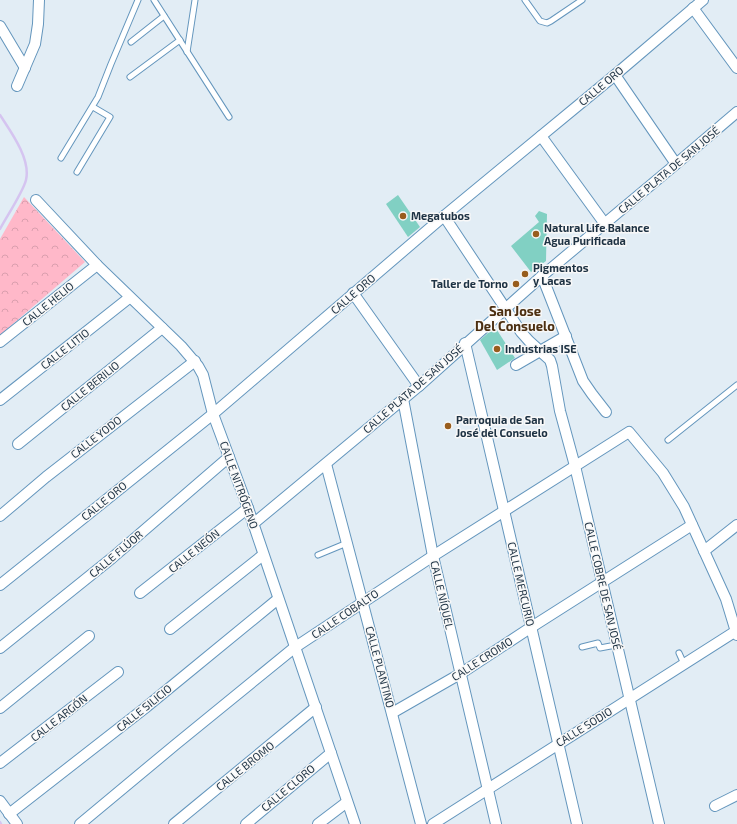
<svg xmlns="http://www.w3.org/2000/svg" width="737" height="824" font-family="'Exo 2',sans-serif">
<defs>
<pattern id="park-crowns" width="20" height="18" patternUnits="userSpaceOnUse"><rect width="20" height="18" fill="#ffb8c9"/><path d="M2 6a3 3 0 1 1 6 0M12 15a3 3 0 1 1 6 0" fill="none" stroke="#da9fae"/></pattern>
</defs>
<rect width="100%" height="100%" fill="#e2edf5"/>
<path fill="url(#park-crowns)" d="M24 197 85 262 0 335V239Z"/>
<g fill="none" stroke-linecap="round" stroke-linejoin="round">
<g stroke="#d5c4f0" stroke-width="2.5">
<path d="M0 115C11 132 31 159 26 180 23 192 7 216 0 229"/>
<path d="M0 822 1 824"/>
</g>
</g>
<g fill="#81d0c3">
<path d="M398 195 420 227 408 237 386 204Z"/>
<path d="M539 211 547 214 546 261 531 272 511 246 539 222 535 216Z"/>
<path d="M495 327 515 358 497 370 480 340Z"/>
</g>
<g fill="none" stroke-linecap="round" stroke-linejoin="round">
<defs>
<g id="lane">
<path d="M154 0 229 117"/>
<path d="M525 0 540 21 547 23 551 21 582 0"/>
<path d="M131 42 164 16"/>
<path d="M187 52 195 0"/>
<path d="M130 77 180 40"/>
<path d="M61 158 98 97 111 64 138 0"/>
<path d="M77 172 110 117 93 107"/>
<path d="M668 440 737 385"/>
<path d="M318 555 347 543"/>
<path d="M582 647 598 643 600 648 616 645"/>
<path d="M679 653 684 664"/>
</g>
<g id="street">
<path d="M693 8 737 68"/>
<path d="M0 26 25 68"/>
<path d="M615 75 676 164"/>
<path d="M17 86 35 44 38 24 39 0"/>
<path d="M541 136 605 224"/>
<path d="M36 200 97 265 181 346 198 366 203 375 213 414 248 508 355 824"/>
<path d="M444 216 521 332 529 341 550 360 552 366 560 411 575 466 659 824"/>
<path d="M542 276 583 381 592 394 606 412"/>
<path d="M353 293 419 386"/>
<path d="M0 342 97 265"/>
<path d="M465 343 577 824"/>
<path d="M516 365 566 336"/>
<path d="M403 399 433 556 496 824"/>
<path d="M0 400 129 298"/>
<path d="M18 444 162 328"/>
<path d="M326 464 421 824"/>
<path d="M0 516 46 477 195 361"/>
<path d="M253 524 419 386 542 276 676 164 737 112"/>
<path d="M704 551 737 525"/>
<path d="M0 585 213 414 444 216 615 75 703 0"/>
<path d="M140 593 248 508"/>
<path d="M170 629 263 555"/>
<path d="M0 648 112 558 229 457"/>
<path d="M0 708 89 636"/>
<path d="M392 713 460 674 530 628 692 525"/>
<path d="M0 763 118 672"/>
<path d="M0 801 17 824"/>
<path d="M715 806 737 795"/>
<path d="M9 814 145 708 278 599"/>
<path d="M80 824 175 745 294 648 433 556 629 432 663 473 684 507 726 599 737 635"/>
<path d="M174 824 316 707"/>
<path d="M246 824 331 753"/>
<path d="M318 824 347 802"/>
<path d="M433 824 736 631"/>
</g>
</defs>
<use href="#lane" stroke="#6496bd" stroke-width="7"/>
<use href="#street" stroke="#6496bd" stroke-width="12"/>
<use href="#lane" stroke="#fff" stroke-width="5"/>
<use href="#street" stroke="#fff" stroke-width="10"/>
</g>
<g fill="#985d1d" stroke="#f8f8f8" stroke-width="1.5">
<circle cx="403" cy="216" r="4"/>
<circle cx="536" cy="234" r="4"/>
<circle cx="525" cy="274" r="4"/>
<circle cx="516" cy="284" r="4"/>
<circle cx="497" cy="349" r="4"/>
<circle cx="448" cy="426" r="4"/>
</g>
<g text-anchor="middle" stroke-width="3" stroke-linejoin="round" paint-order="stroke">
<g font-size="11" fill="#1e3243" stroke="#f8f8f8">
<text transform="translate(601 86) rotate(-40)" y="4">CALLE ORO</text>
<text transform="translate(669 170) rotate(-40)" y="4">CALLE PLATA DE SAN JOSÉ</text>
<text transform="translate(353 294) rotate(-41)" y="4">CALLE ORO</text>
<text transform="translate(48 304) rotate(-39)" y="4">CALLE HELIO</text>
<text transform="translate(65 349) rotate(-38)" y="4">CALLE LITIO</text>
<text transform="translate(90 386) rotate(-39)" y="4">CALLE BERILIO</text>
<text transform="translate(413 389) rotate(-41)" y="4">CALLE PLATA DE SAN JOSÉ</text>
<text transform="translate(96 437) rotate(-38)" y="4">CALLE YODO</text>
<text transform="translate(239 485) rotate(70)" y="4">CALLE NITRÓGENO</text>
<text transform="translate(104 501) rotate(-39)" y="4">CALLE ORO</text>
<text transform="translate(194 551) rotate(-39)" y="4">CALLE NEÓN</text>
<text transform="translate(116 554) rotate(-40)" y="4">CALLE FLÚOR</text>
<text transform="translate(521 584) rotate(77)" y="4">CALLE MERCURIO</text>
<text transform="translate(603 586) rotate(77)" y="4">CALLE COBRE DE SAN JOSÉ</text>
<text transform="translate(442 595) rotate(77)" y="4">CALLE NÍQUEL</text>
<text transform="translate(345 614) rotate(-34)" y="4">CALLE COBALTO</text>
<text transform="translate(482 659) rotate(-33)" y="4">CALLE CROMO</text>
<text transform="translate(380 667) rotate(75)" y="4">CALLE PLANTINO</text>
<text transform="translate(144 708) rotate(-39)" y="4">CALLE SILICIO</text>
<text transform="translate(59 718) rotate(-38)" y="4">CALLE ARGÓN</text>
<text transform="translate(584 727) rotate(-32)" y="4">CALLE SODIO</text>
<text transform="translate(245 766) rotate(-39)" y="4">CALLE BROMO</text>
<text transform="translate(288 788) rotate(-40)" y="4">CALLE CLORO</text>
</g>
<g font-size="11" font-weight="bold" fill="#1e3243" stroke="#f8f8f8" text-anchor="start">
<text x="411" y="220">Megatubos</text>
<text x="544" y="232">Natural Life Balance<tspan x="544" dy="13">Agua Purificada</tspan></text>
<text x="533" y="272">Pigmentos<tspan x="533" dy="13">y Lacas</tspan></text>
<text x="508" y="288" text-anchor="end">Taller de Torno</text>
<text x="505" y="353">Industrias ISE</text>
<text x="456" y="424">Parroquia de San<tspan x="456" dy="13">José del Consuelo</tspan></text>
</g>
<g font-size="13" font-weight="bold" fill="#4c2f11" stroke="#f8f8f8">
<text x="515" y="316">San Jose<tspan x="515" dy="15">Del Consuelo</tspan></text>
</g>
</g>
</svg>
